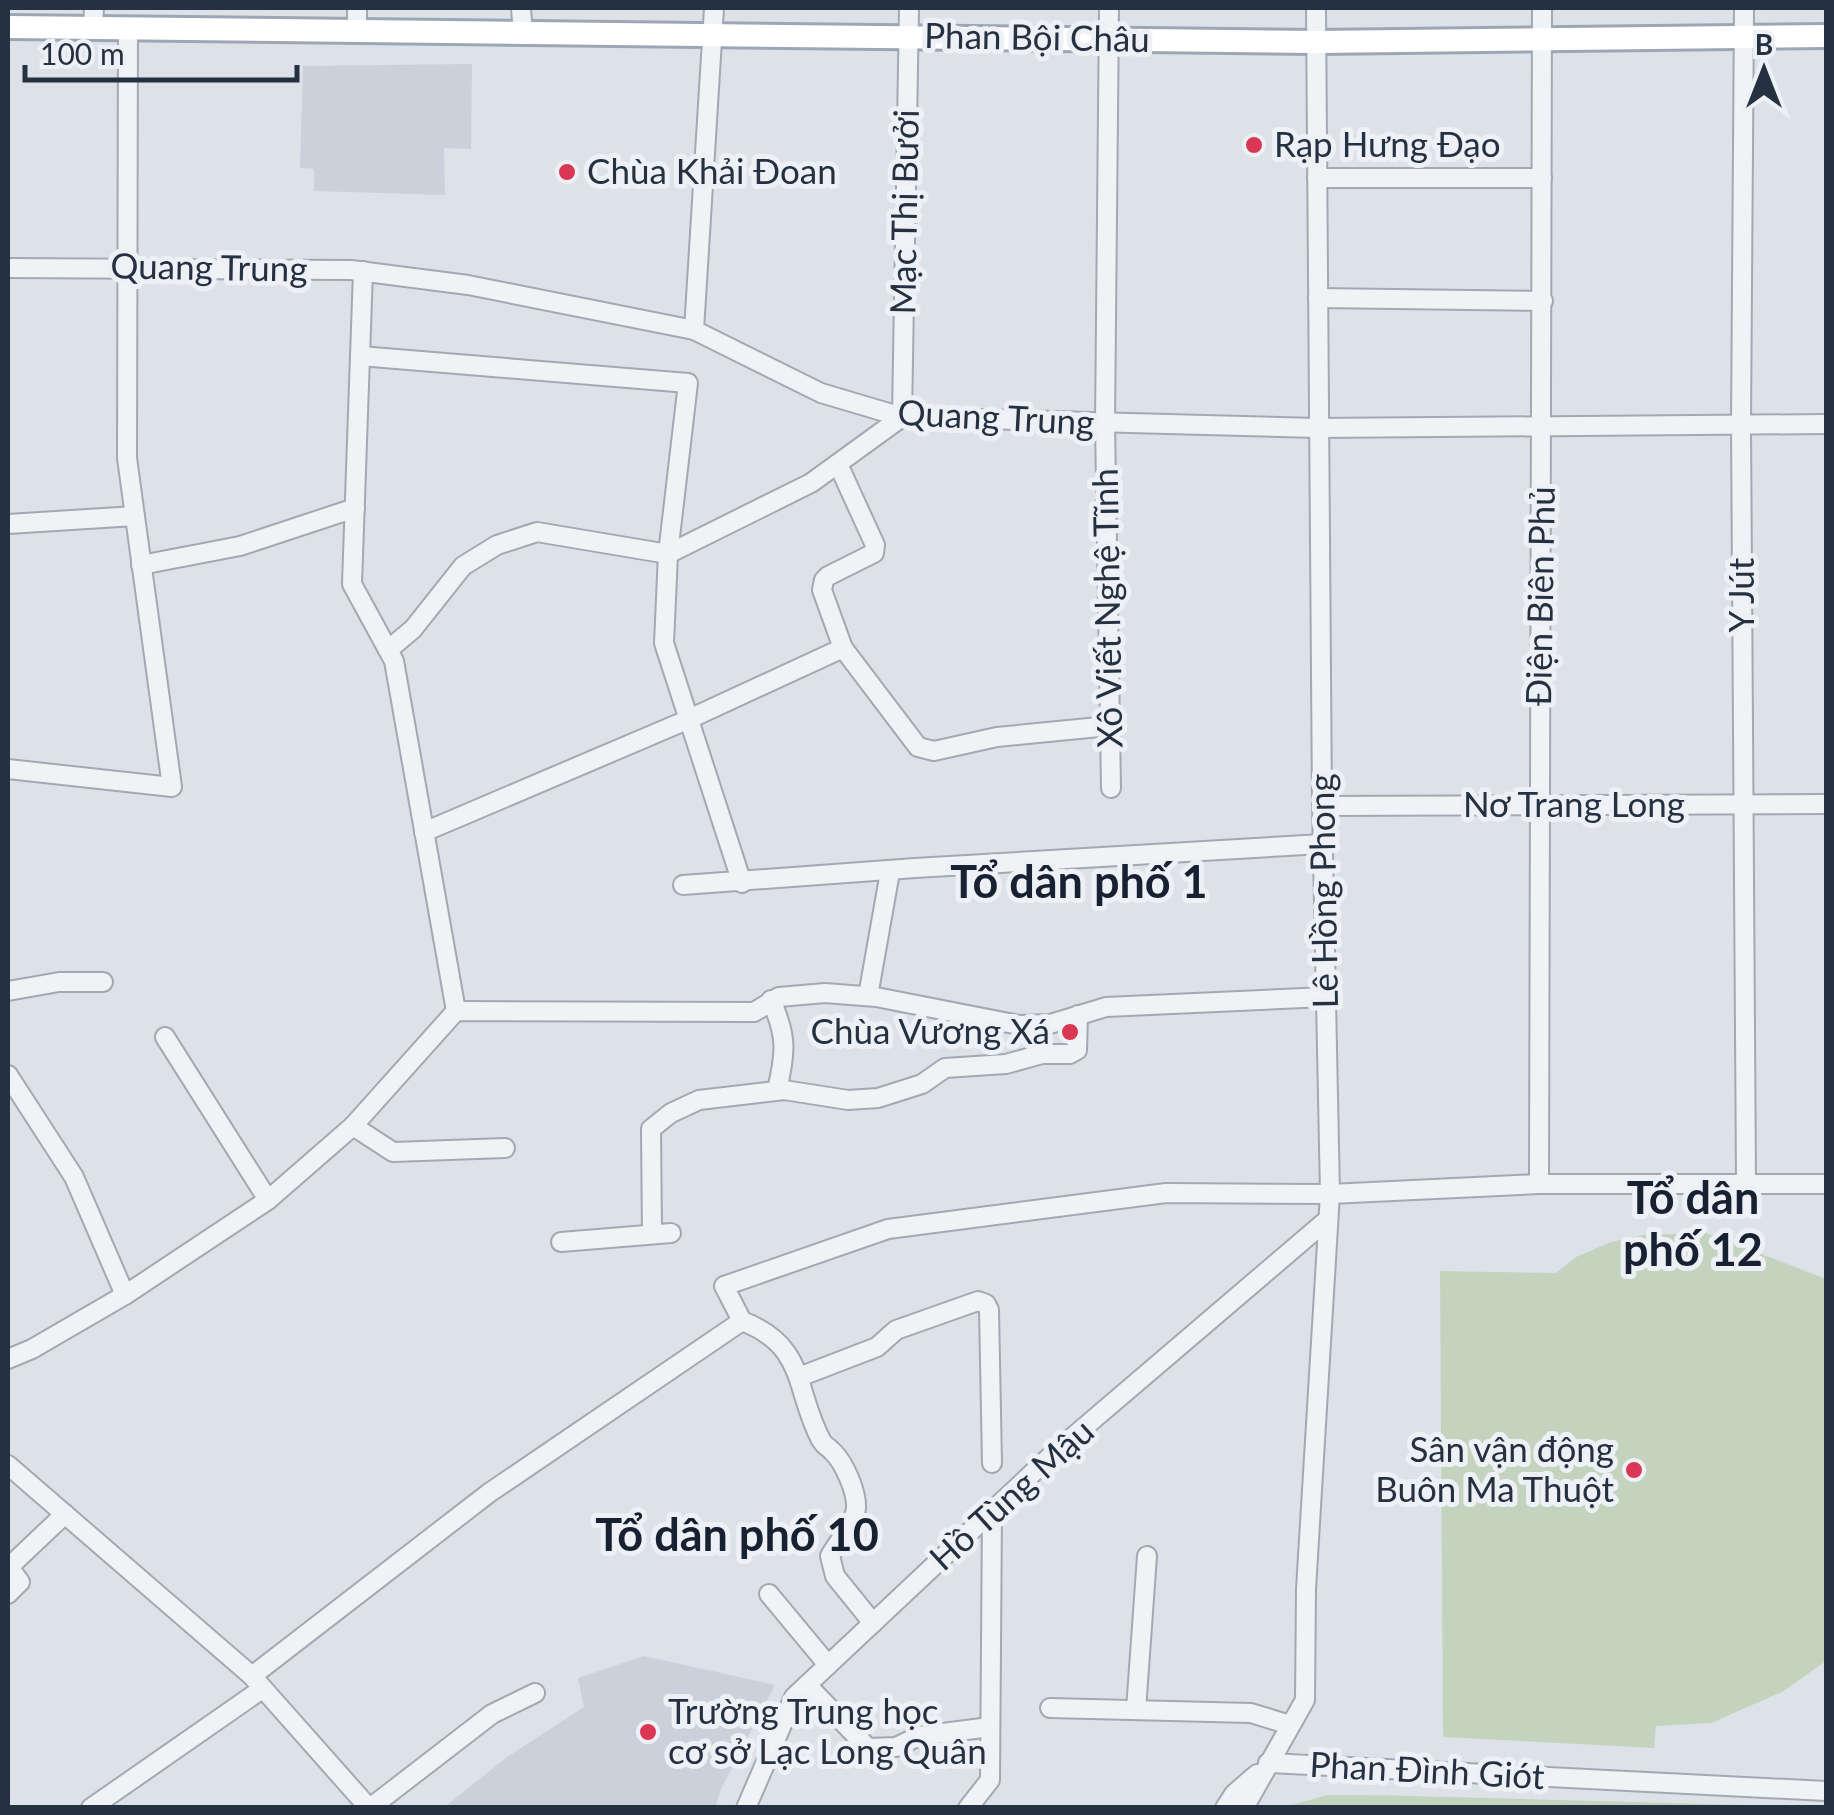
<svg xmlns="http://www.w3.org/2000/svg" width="1834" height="1815" font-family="Lato,sans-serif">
<rect width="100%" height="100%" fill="#dde2e8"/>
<g fill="#cbd1db">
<path d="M472 64 471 149 444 148 445 195 314 191V169L300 168 303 66Z"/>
<path d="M644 1656 775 1685 721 1789 715 1807 447 1805 507 1757 584 1707 578 1678Z"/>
</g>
<g fill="#c4d3be">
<path d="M1706 1233 1826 1279V1661L1782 1692 1711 1723 1656 1726 1654 1748 1443 1737 1440 1271 1556 1273 1576 1257 1611 1242 1644 1235Z"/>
<path d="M1328 1795H1374L1819 1807H1285Z"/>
</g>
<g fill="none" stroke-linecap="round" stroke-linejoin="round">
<defs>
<g id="minor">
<path d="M357 8V31"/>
<path d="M521 8 523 35"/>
<path d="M1109 8 1105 424 1111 788"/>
<path d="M1744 8 1741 425 1746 1182"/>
<path d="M93 26 94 8"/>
<path d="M1317 178H1542"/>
<path d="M8 268 351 270 468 285 694 330 821 393 902 417 1318 428 1826 424"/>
<path d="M363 271 352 584 394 661 456 1011"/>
<path d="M1318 298 1543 301"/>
<path d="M694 330 714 8"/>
<path d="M360 356 688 383 668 554 664 643 742 883"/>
<path d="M838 464 875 545 874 553 828 576 824 580 822 590 843 648 918 747 934 751 997 737 1109 726"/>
<path d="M8 524 135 516"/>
<path d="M668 554 811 483 902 417 909 8"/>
<path d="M141 565 240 546 355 508"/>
<path d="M388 650 413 629 463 566 497 545 537 532 668 554"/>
<path d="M8 769 172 787 127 458 128 27"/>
<path d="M1322 806 1826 804"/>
<path d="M424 832 687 720 843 648"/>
<path d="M683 885 915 868 1322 844"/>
<path d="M8 991 59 982H103"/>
<path d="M868 996 890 872"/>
<path d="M771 1000C787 1036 786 1052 777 1090"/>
<path d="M165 1037 268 1200"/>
<path d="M8 1075 74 1177 125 1295"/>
<path d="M353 1126 393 1152 505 1148"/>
<path d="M1539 1184 1542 8"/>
<path d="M652 1233 651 1129 671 1113 699 1100 784 1090 848 1100 878 1098 922 1084 945 1068 1006 1064 1042 1054H1070L1077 1050 1078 1015"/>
<path d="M561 1242 671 1233"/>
<path d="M742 1321 724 1286 888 1229 1166 1193 1330 1194 1539 1184H1826"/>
<path d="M742 1321C807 1346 794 1389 821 1440 826 1448 825 1444 832 1451 844 1462 857 1492 856 1508 855 1523 837 1543 830 1556L835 1576 873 1623"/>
<path d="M8 1359 32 1349 125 1295 268 1200 353 1126 456 1011 754 1012 779 997 825 993 876 997 1019 1025 1050 1024 1106 1007 1326 997"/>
<path d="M799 1377 877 1347 896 1330 978 1301 986 1304 989 1310 992 1463"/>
<path d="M8 1465 252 1676 369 1808"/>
<path d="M8 1594 20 1582 9 1567 65 1514"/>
<path d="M769 1594 828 1665"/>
<path d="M252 1676 489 1493 742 1321"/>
<path d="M807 1685 868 1748 896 1747 919 1736 990 1727"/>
<path d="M1050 1708 1251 1713 1290 1725"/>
<path d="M1136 1710 1147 1556"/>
<path d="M1268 1763 1826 1791"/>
<path d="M91 1808 262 1689"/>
<path d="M370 1808 492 1714 535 1693"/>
<path d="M746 1808 794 1697 1054 1453 1327 1220"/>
<path d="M968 1808 990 1780 992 1511"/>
<path d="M1225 1808 1234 1794 1257 1774"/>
<path d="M1244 1808 1305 1700 1306 1589 1330 1194 1322 806 1316 8"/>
</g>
<path id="major" d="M8 27 1317 42 1826 36"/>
</defs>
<use href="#minor" stroke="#a2a9b2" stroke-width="22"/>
<use href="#major" stroke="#9ca6b5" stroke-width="28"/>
<use href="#minor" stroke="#f0f3f6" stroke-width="18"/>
<use href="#major" stroke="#fff" stroke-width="22"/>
</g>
<g fill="#d93754" stroke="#edf1f6" stroke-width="4">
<circle cx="1254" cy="145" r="10"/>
<circle cx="567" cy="172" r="10"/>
<circle cx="1070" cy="1032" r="10"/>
<circle cx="1634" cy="1470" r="10"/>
<circle cx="648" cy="1732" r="10"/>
</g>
<g text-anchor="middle" stroke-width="10" stroke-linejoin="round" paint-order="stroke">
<g font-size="35" fill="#253040" stroke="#edf1f6">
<text transform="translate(1037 38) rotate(1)" y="12">Phan Bội Châu</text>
<text transform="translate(905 212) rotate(-89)" y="12">Mạc Thị Bưởi</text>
<text transform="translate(209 268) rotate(1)" y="12">Quang Trung</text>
<text transform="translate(996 418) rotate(3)" y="12">Quang Trung</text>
<text transform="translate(1742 595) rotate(-90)" y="12">Y Jút</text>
<text transform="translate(1541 596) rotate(-89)" y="12">Điện Biên Phủ</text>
<text transform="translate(1108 608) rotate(-91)" y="12">Xô Viết Nghệ Tĩnh</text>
<text x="1574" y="817">Nơ Trang Long</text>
<text transform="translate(1324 891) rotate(-91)" y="12">Lê Hồng Phong</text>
<text transform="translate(1012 1495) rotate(-42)" y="12">Hồ Tùng Mậu</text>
<text transform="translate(1427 1771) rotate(3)" y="12">Phan Đình Giót</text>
</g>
<g font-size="35" fill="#253040" stroke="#edf1f6" text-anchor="start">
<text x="1274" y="157">Rạp Hưng Đạo</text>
<text x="587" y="184">Chùa Khải Đoan</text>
<text x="1050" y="1044" text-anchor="end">Chùa Vương Xá</text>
<text x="1614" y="1462" text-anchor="end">Sân vận động<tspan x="1614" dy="40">Buôn Ma Thuột</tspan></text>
<text x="668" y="1724">Trường Trung học<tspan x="668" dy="40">cơ sở Lạc Long Quân</tspan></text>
</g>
<g font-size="45" font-weight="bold" fill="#182131" stroke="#edf1f6">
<text x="1079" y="898">Tổ dân phố 1</text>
<text x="1693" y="1214">Tổ dân<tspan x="1693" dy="52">phố 12</tspan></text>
<text x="737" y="1551">Tổ dân phố 10</text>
</g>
</g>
<rect width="1834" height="1815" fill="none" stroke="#253040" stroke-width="20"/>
<g transform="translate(1764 70)" stroke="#edf1f6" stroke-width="8" paint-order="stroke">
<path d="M0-8L18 38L0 25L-18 38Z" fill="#253040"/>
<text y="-15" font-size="28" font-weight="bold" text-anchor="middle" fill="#253040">B</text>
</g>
<path d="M25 65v15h272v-15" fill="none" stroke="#253040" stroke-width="5"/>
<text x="40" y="65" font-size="30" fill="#253040" stroke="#edf1f6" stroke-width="8" paint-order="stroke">100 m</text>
</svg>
